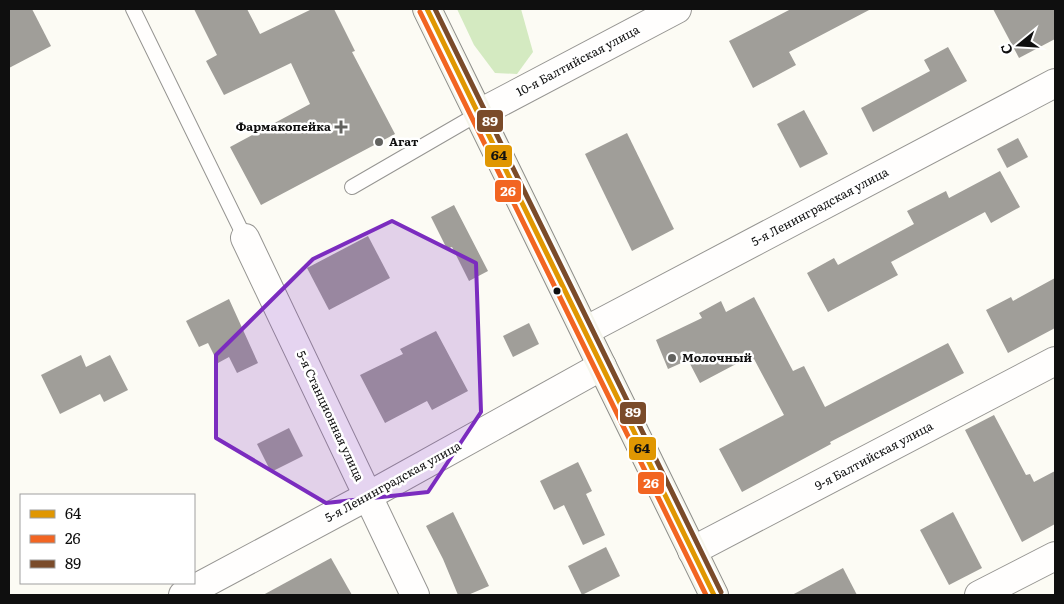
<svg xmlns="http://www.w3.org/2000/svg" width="1064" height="604" font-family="Literata,serif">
<rect width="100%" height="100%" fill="#fcfbf4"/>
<path fill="#d4eac1" d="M457 9H521L533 52 517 74 495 73 474 45Z"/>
<g fill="#a09e99">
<path d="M9 9H32L51 46 9 68Z"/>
<path d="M194 9H247L260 34 312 9H334L355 51 352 52 395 134 261 205 230 147 310 104 291 63 224 95 206 61 217 55Z"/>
<path d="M791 9H871L789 52 796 65 753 88 729 41Z"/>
<path d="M993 9H1055V39L1019 58Z"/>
<path d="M948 47 967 81 873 132 861 108 930 71 924 60Z"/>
<path d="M804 110 828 154 800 168 777 124Z"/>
<path d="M627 133 674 229 632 251 585 154Z"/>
<path d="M1018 138 1028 157 1007 168 997 149Z"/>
<path d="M1000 171 1020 207 991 223 985 212 891 262 898 275 828 312 807 273 834 258 838 265 914 224 907 211 946 191 949 198Z"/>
<path d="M454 205 488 271 469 281 452 247 447 249 431 217Z"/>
<path d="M368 236 390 278 329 310 307 268Z"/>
<path d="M1055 278V328L1008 353 986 310 1011 297 1013 301Z"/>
<path d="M754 297 793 371 804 366 825 407 948 343 964 373 830 442 831 444 742 492 719 449 784 415 754 359 736 364 700 383 688 360 668 369 656 340 702 318 699 313 721 301 726 312Z"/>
<path d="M229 299 258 363 237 373 229 357 218 363 208 343 199 347 186 321Z"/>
<path d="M529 323 539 344 513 357 503 336Z"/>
<path d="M436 331 468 391 432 410 427 401 385 423 360 375 403 354 400 349Z"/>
<path d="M81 355 86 367 110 355 128 390 104 402 100 394 60 414 41 375Z"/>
<path d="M994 415 1026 475 1030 474 1034 482 1055 471V524L1022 542 965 430Z"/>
<path d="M289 428 303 456 271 472 257 444Z"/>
<path d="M578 462 592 491 586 494 605 535 583 545 564 505 554 510 540 481Z"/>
<path d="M453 512 489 586 468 595H458L443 559 426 526Z"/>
<path d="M953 512 982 568 949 585 920 530Z"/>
<path d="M606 547 620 576 582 595 568 566Z"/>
<path d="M331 558 352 595H263Z"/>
<path d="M843 568 857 595H792Z"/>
</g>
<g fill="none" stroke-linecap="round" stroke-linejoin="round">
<defs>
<g id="service">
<path d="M133 9 245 238"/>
<path d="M352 187 478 114"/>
</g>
<g id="minor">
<path d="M478 114 677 9"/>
<path d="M245 238 415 595"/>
<path d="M585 331 1055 83"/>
<path d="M692 551 1055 361"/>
<path d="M183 595 368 496 602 366"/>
<path d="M979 595 1055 556"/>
</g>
<path id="secondary" d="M427 9 714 595"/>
</defs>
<use href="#service" stroke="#969592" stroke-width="16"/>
<use href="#minor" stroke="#969592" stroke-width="30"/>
<use href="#secondary" stroke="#8c8c89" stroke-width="30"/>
<use href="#service" stroke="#fffefd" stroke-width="14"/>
<use href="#minor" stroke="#fffefd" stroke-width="28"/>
<use href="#secondary" stroke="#f5f5eb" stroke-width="28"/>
<defs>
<path id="bus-1" d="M427 9 714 595"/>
<path id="bus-2" d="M420 12 706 595"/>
<path id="bus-3" d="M435 9 721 592"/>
</defs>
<use href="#bus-1" stroke="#fff" stroke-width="9"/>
<use href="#bus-2" stroke="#fff" stroke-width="9"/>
<use href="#bus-3" stroke="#fff" stroke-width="9"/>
<use href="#bus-1" stroke="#e09702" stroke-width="5"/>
<use href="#bus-2" stroke="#f26522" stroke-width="5"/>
<use href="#bus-3" stroke="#7a4b2a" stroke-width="5"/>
</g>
<path fill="#7b2cbf" fill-opacity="0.2" stroke="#7b2cbf" stroke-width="4" stroke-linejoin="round" d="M392 221 476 263 481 412 428 492 326 503 216 438V355L313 259Z"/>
<g fill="#62625f" stroke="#fff" stroke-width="2">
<path d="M338.5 119.5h5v5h5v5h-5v5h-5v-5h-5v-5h5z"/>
<circle cx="379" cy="142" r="5"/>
<circle cx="672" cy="358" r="5"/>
</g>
<circle fill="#0f0f0f" stroke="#fff" stroke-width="2" cx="557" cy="291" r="4.5"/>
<g text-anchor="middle" stroke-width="5" stroke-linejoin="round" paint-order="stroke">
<g font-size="12" fill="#0f0f0f" stroke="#fff">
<text transform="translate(578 61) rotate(-28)" y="4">10-я Балтийская улица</text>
<text transform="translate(820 207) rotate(-28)" y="4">5-я Ленинградская улица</text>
<text transform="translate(330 416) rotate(65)" y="4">5-я Станционная улица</text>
<text transform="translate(874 456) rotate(-28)" y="4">9-я Балтийская улица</text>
<text transform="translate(393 482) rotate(-29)" y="4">5-я Ленинградская улица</text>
</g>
<g font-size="12" font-weight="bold" fill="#0f0f0f" stroke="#fff" text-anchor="start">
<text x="331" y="131" text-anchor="end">Фармакопейка</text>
<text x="389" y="146">Агат</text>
<text x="682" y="362">Молочный</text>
</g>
</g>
<g stroke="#fff" stroke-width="2">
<rect x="476" y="109" width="28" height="24" rx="5" fill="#7a4b2a"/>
<rect x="484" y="144" width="29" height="24" rx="5" fill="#e09702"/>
<rect x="494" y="179" width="28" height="24" rx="5" fill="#f26522"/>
<rect x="619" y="401" width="28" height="24" rx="5" fill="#7a4b2a"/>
<rect x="628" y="436" width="29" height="25" rx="5" fill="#e09702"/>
<rect x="637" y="471" width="28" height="24" rx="5" fill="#f26522"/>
</g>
<g font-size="14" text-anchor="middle" font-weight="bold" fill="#fff">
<text x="490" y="126">89</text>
<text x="508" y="196">26</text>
<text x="633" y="417">89</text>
<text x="651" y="488">26</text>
</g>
<g font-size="14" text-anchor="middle" font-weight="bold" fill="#111">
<text x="499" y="160">64</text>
<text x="642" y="453">64</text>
</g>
<rect width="1064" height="604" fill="none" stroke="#0f0f0f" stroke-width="20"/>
<rect x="20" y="494" width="175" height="90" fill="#ffffff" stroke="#9f9f9f"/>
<rect x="30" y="510" width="25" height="8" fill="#e09702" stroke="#9f9f9f"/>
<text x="65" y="519" font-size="15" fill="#0f0f0f">64</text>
<rect x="30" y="535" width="25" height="8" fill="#f26522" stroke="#9f9f9f"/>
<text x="65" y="544" font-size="15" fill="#0f0f0f">26</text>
<rect x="30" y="560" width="25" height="8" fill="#7a4b2a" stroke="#9f9f9f"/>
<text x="65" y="569" font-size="15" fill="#0f0f0f">89</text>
<g transform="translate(1019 45) rotate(252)" stroke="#ffffff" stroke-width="4" paint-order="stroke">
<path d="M0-4L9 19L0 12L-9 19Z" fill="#0f0f0f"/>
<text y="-8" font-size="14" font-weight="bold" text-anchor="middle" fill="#0f0f0f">С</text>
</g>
</svg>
